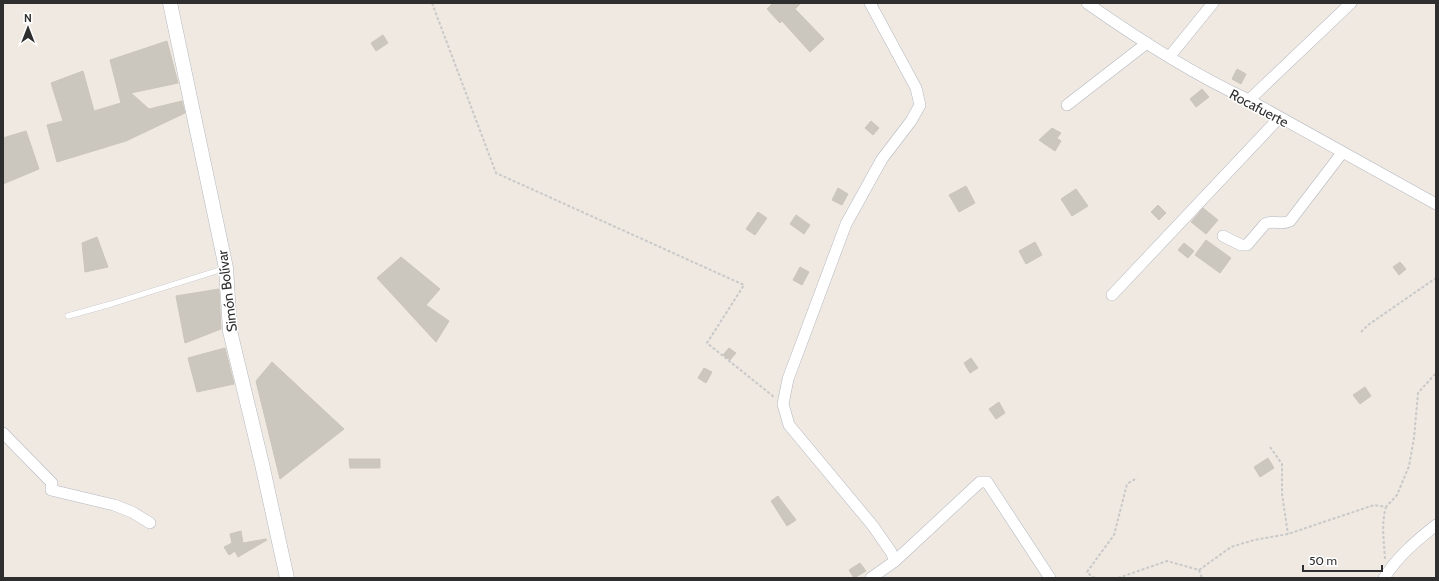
<svg xmlns="http://www.w3.org/2000/svg" width="1439" height="581" font-family="Cabin,sans-serif">
<rect width="100%" height="100%" fill="#efe9e1"/>
<g fill="#cbc7bf" stroke="#cbc5ba">
<path d="M773 3H801L795 9 824 39 810 52 782 21 780 23 767 9Z"/>
<path d="M383 35 388 43 376 51 371 43Z"/>
<path d="M167 41 178 83 131 93 149 109 182 101 185 113 126 141 57 162 47 125 63 121 51 83 83 71 94 111 121 103 110 60Z"/>
<path d="M1237 69 1246 74 1241 84 1232 79Z"/>
<path d="M1202 89 1209 97 1196 107 1190 99Z"/>
<path d="M871 121 879 128 873 135 865 128Z"/>
<path d="M1052 128 1061 133 1057 138 1061 141 1055 151 1039 140Z"/>
<path d="M26 131 39 169 3 184V138Z"/>
<path d="M966 186 975 203 959 212 949 195Z"/>
<path d="M838 188 848 194 842 205 832 200Z"/>
<path d="M1076 189 1088 206 1072 216 1061 199Z"/>
<path d="M1158 205 1166 213 1159 220 1151 212Z"/>
<path d="M1203 208 1218 220 1206 234 1191 222Z"/>
<path d="M758 212 767 218 755 235 746 229Z"/>
<path d="M796 215 810 225 804 234 790 224Z"/>
<path d="M97 237 108 267 85 272 82 243Z"/>
<path d="M1206 240 1231 258 1220 273 1195 255Z"/>
<path d="M1035 242 1042 255 1026 264 1019 251Z"/>
<path d="M1184 243 1194 251 1188 258 1178 250Z"/>
<path d="M401 257 440 289 426 305 449 321 436 342 377 278Z"/>
<path d="M1400 262 1406 269 1399 275 1393 267Z"/>
<path d="M800 267 809 272 802 285 793 280Z"/>
<path d="M219 289 221 329 185 343 176 296Z"/>
<path d="M225 348 234 384 197 392 188 358Z"/>
<path d="M729 348 736 353 730 360 723 355Z"/>
<path d="M971 358 978 368 970 373 964 363Z"/>
<path d="M272 362 344 429 280 479 256 381Z"/>
<path d="M704 368 712 372 706 383 698 378Z"/>
<path d="M1365 387 1371 396 1360 404 1353 395Z"/>
<path d="M999 402 1005 413 996 419 989 409Z"/>
<path d="M1268 458 1274 468 1260 477 1254 467Z"/>
<path d="M349 459H380V468H350Z"/>
<path d="M778 496 796 520 787 526 771 501Z"/>
<path d="M241 531 243 543 266 539 267 540 238 557 235 551 229 555 224 547 232 543 230 534Z"/>
<path d="M860 563 866 571 854 578 849 570Z"/>
</g>
<g fill="none" stroke-linecap="round" stroke-linejoin="round">
<defs>
<path id="service" d="M68 316 111 304 226 268"/>
<g id="minor">
<path d="M870 3 916 88 920 105 911 121 882 159 846 224 788 379 783 404 789 425 873 526 891 552 895 561 871 578"/>
<path d="M1087 3C1138 39 1192 74 1249 100L1436 204"/>
<path d="M1170 56 1213 3"/>
<path d="M1249 100 1351 3"/>
<path d="M1067 105 1147 43"/>
<path d="M1223 236 1241 245H1247L1265 224C1273 219 1281 226 1290 221L1342 153"/>
<path d="M1112 295 1279 118"/>
<path d="M3 433 52 483 51 490 114 505 132 512 150 523"/>
<path d="M895 561 980 482H987L1050 578"/>
<path d="M1384 578C1398 556 1416 541 1436 525"/>
</g>
<path id="tertiary" d="M170 3 226 268 230 331 262 464 287 578"/>
</defs>
<use href="#service" stroke="#b4b7c1" stroke-width="6"/>
<use href="#minor" stroke="#b4b7c1" stroke-width="12"/>
<use href="#tertiary" stroke="#b4b7c1" stroke-width="15"/>
<g stroke="#c9c9c9" stroke-width="2" stroke-dasharray="3 2" stroke-linecap="butt">
<path d="M432 3 496 173 744 285 707 343 774 397"/>
<path d="M1361 332 1368 325 1436 278"/>
<path d="M1270 447 1282 464V494L1288 534"/>
<path d="M1385 559C1384 541 1381 524 1386 507"/>
<path d="M1199 570 1231 547 1254 540 1288 534 1374 505 1386 507 1397 495 1409 466 1414 438 1418 393 1436 373"/>
<path d="M1095 578 1091 576 1087 572 1114 535 1127 484 1137 478"/>
<path d="M1118 578 1167 561 1199 570 1202 578"/>
</g>
<use href="#service" stroke="#fff" stroke-width="5.5"/>
<use href="#minor" stroke="#fff" stroke-width="11"/>
<use href="#tertiary" stroke="#fff" stroke-width="14"/>
</g>
<g text-anchor="middle" stroke-width="3" stroke-linejoin="round" paint-order="stroke">
<g font-size="14" fill="#2e2e2e" stroke="#fff">
<text transform="translate(1259 108) rotate(28)" y="5">Rocafuerte</text>
<text transform="translate(227 291) rotate(-97)" y="5">Simón Bolívar</text>
</g>
</g>
<rect width="1439" height="581" fill="none" stroke="#2e2e2e" stroke-width="8"/>
<g transform="translate(28 28)" stroke="#ffffff" stroke-width="3" paint-order="stroke">
<path d="M0-3L7 15L0 10L-7 15Z" fill="#2e2e2e"/>
<text y="-6" font-size="11" font-weight="bold" text-anchor="middle" fill="#2e2e2e">N</text>
</g>
<path d="M1303 565v6h79v-6" fill="none" stroke="#2e2e2e" stroke-width="2"/>
<text x="1309" y="565" font-size="12" fill="#2e2e2e" stroke="#ffffff" stroke-width="3" paint-order="stroke">50 m</text>
</svg>
